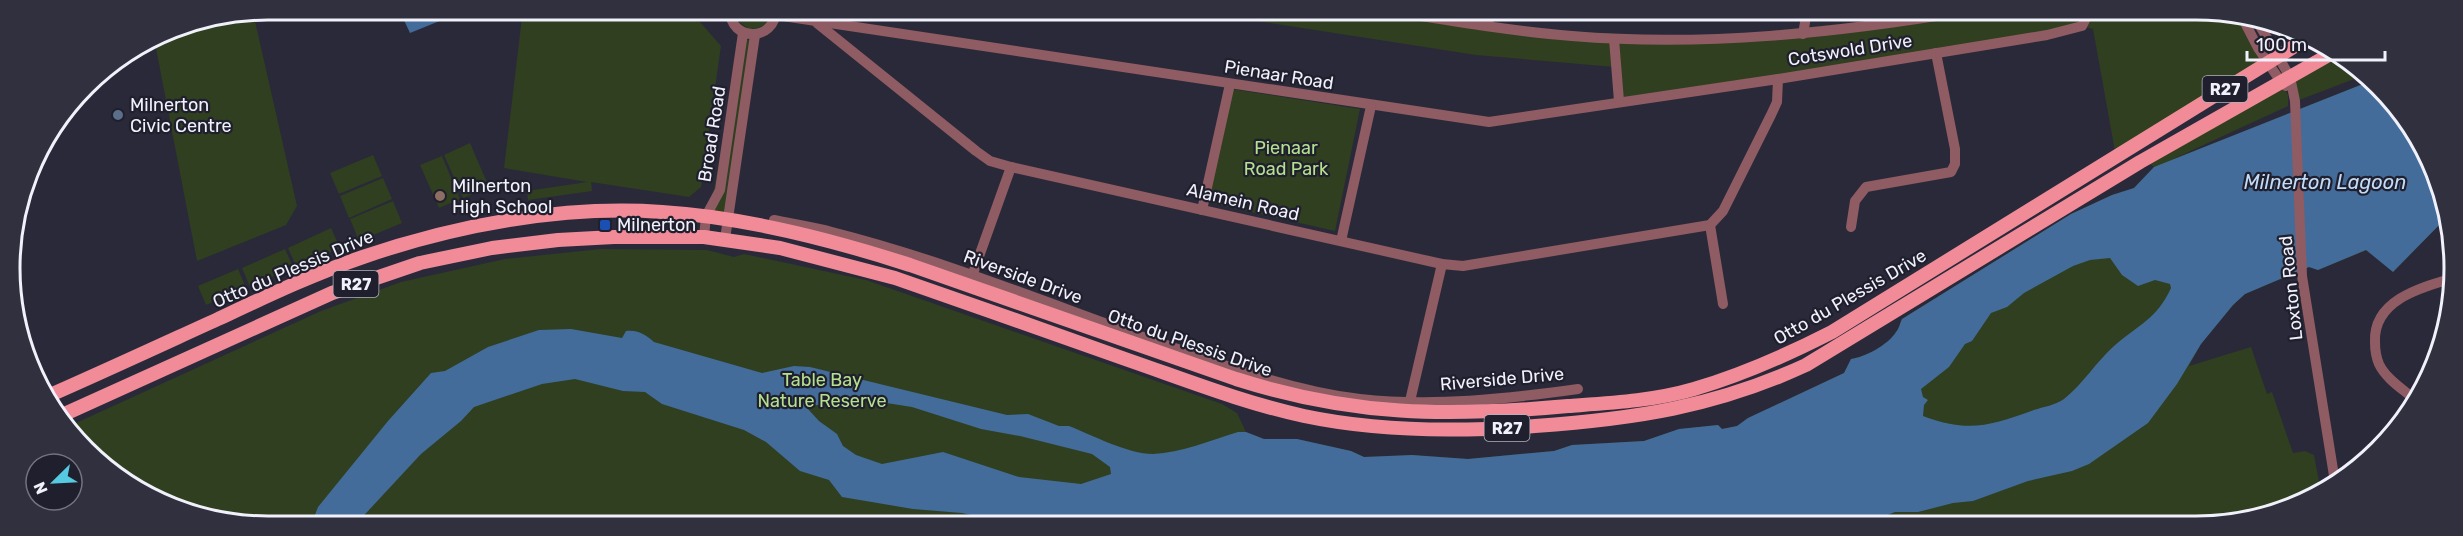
<svg xmlns="http://www.w3.org/2000/svg" width="2463" height="536" font-family="Rubik,sans-serif">
<rect width="100%" height="100%" fill="#2a2939"/>
<g fill="#2f3f20">
<path d="M523 9H613L700 22 721 46 701 187 689 197 591 182 592 191 528 200 527 191 587 182 504 168Z"/>
<path d="M736 10H770C770 24 762 28 749 29L739 22Z"/>
<path d="M1186 10H1383L1488 26 1693 39 1967 11H2229L2241 15 2268 63 2116 157 2093 29 2082 26 1619 101 1615 67 1476 55Z"/>
<path d="M253 12 297 206 286 225 197 261 154 38 169 29Z"/>
<path d="M741 39 750 40 725 213 710 212Z"/>
<path d="M2336 54 2362 76 2299 100 2293 78Z"/>
<path d="M2368 82 2401 111 2445 201 2446 218 2393 272 2367 250 2318 270 2309 267 2245 294 2233 305 2201 344 2189 366 2251 347 2267 394 2272 392 2293 453 2305 451 2314 455 2321 492 2309 500 2228 525H234L138 492 65 428 321 311 401 282 505 259 601 249 707 250 734 257 744 254 866 280 1222 404 1237 413 1246 432 1264 439H1297L1351 451 1364 457 1412 455 1468 459 1554 451 1572 445 1644 441 1679 429 1718 425 1722 429 1737 426 1748 418 1844 373 1851 359C1865 357 1888 345 1896 332 1899 329 1900 323 1902 319L2071 214 2112 195 2134 188 2154 167 2145 160 2281 83 2288 95V106L2171 160Z"/>
<path d="M1231 89 1360 109 1335 231 1207 202Z"/>
<path d="M470 143 489 187 463 198 444 155Z"/>
<path d="M373 155 382 176 339 194 330 173Z"/>
<path d="M442 156 460 199 439 208 420 165Z"/>
<path d="M383 178 392 199 349 218 340 196Z"/>
<path d="M393 201 402 223 359 241 350 219Z"/>
<path d="M331 228 340 248 297 268 288 248Z"/>
<path d="M285 249 293 267 250 287 242 268Z"/>
<path d="M238 269 246 288 206 305 198 286Z"/>
</g>
<g fill="#436c9a" fill-rule="evenodd">
<path d="M423 9H437L442 20 410 33 403 18Z"/>
<path d="M2368 82 2401 111 2445 201 2446 218 2393 272 2366 250 2318 270 2309 267 2245 294 2233 305 2201 344 2177 384 2148 423 2089 464 2072 471 2028 481 1973 501 1953 503 1918 512H1895L1862 525H1015L962 513 913 509 842 497 829 480 800 471 766 442 744 430 662 404 645 392 623 391 575 379 542 384 474 407 461 421 421 454 355 525H311L318 507 388 421 431 373 445 371 488 347 539 330 571 329 622 338 626 331C639 330 644 334 654 342L762 373 794 366 810 367 1007 415 1028 414 1059 426H1069C1092 435 1128 454 1153 454 1181 453 1211 440 1238 432H1246L1264 439H1297L1351 451 1364 457 1412 455 1468 459 1554 451 1572 445 1644 441 1679 429 1718 425 1722 429 1737 426 1748 418 1844 373 1851 359C1865 357 1888 345 1896 332 1899 329 1900 323 1902 319L2071 214 2112 195 2134 188 2154 167ZM2110 258 2122 275 2138 286 2155 280 2170 284 2171 288C2157 319 2138 325 2114 346 2096 362 2083 384 2064 399 2056 405 2043 407 2034 410 1989 426 1969 433 1923 416L1924 405 1928 400 1923 397 1921 389 1949 367 1965 344 1972 341 1991 313 2007 307 2024 293 2073 266 2090 260ZM861 399 912 407 981 429 1020 436 1092 454 1110 467 1111 474 1081 484 1019 477 943 452 882 464 856 455 843 446 837 434 819 421 807 408C815 403 849 402 861 399Z"/>
</g>
<g fill="none" stroke-linecap="round" stroke-linejoin="round">
<g stroke="#8e5c62" stroke-width="10">
<path d="M730 10C730 42 775 42 776 10"/>
<path d="M1383 10C1446 20 1509 31 1572 36 1704 47 1836 33 1967 11"/>
<path d="M776 15 1489 122 1778 79 2047 35 2082 26 2086 18V11"/>
<path d="M2241 15 2258 48 2281 82 2286 86"/>
<path d="M2257 21 2290 77 2295 101 2302 276 2335 482"/>
<path d="M817 23 976 151 990 161 1011 167 1442 264 1463 266 1710 225"/>
<path d="M1488 26 1490 10"/>
<path d="M1803 34 1807 11"/>
<path d="M1614 39 1619 101"/>
<path d="M1202 210 1230 84"/>
<path d="M774 220C793 224 813 227 832 232 939 259 1042 301 1146 338 1216 362 1286 390 1360 399 1433 407 1506 399 1578 389"/>
<path d="M1851 227 1855 201 1866 187 1951 172 1955 164V149L1936 53"/>
<path d="M704 237 706 216 720 190 743 33"/>
<path d="M725 239 755 35"/>
<path d="M1341 241 1371 106"/>
<path d="M972 276 1011 167"/>
<path d="M1723 304 1710 225 1723 211 1771 115 1777 102 1778 79"/>
<path d="M2415 400C2403 389 2386 379 2379 364 2376 357 2375 349 2375 342 2373 301 2419 288 2450 279"/>
<path d="M1410 401 1442 264"/>
</g>
<g stroke="#f18b98" stroke-width="14">
<path d="M48 396C105 371 161 345 218 319 265 297 313 274 363 257 456 225 564 205 662 212 743 217 833 240 910 265L1236 379C1353 416 1446 417 1568 406 1610 403 1653 401 1694 389 1742 375 1787 355 1832 332L2308 38"/>
<path d="M58 417 332 293 420 263 492 248 558 240 614 237H704L780 248 895 278C973 305 1050 332 1128 360 1186 380 1244 403 1304 416 1380 432 1458 432 1535 426 1634 419 1715 407 1806 365L2140 162 2334 52"/>
</g>
</g>
<circle fill="#5c6f8a" stroke="#201f2e" stroke-width="2" cx="118" cy="115" r="6"/>
<circle fill="#8d6e63" stroke="#201f2e" stroke-width="2" cx="440" cy="196" r="6"/>
<rect fill="#1a4fb4" stroke="#201f2e" stroke-width="2" x="599" y="219" width="12" height="12" rx="3"/>
<g text-anchor="middle" stroke-width="4.5" stroke-linejoin="round" paint-order="stroke">
<g fill="#201f2e" stroke="#b2b2be" stroke-width="1.5">
<rect x="2202.5" y="76" width="45" height="26" rx="4.5"/>
<rect x="333.5" y="271" width="45" height="26" rx="4.5"/>
<rect x="1484.5" y="415" width="45" height="26" rx="4.5"/>
</g>
<g font-size="16" font-weight="bold" fill="#f1f1fc">
<text x="2225" y="95">R27</text>
<text x="356" y="290">R27</text>
<text x="1507" y="434">R27</text>
</g>
<g font-size="18" fill="#f1f1fc" stroke="#201f2e">
<text transform="translate(1850 50) rotate(-9)" y="6">Cotswold Drive</text>
<text transform="translate(1279 75) rotate(9)" y="6">Pienaar Road</text>
<text transform="translate(712 134) rotate(-81)" y="6">Broad Road</text>
<text transform="translate(1243 202) rotate(13)" y="6">Alamein Road</text>
<text transform="translate(293 269) rotate(-23)" y="6">Otto du Plessis Drive</text>
<text transform="translate(1023 277) rotate(20)" y="6">Riverside Drive</text>
<text transform="translate(2291 288) rotate(-96)" y="6">Loxton Road</text>
<text transform="translate(1850 297) rotate(-30)" y="6">Otto du Plessis Drive</text>
<text transform="translate(1190 343) rotate(19)" y="6">Otto du Plessis Drive</text>
<text transform="translate(1502 379) rotate(-5)" y="6">Riverside Drive</text>
</g>
<g font-size="18" fill="#f1f1fc" stroke="#201f2e" text-anchor="start">
<text x="130" y="111">Milnerton<tspan x="130" dy="21">Civic Centre</tspan></text>
<text x="452" y="192">Milnerton<tspan x="452" dy="21">High School</tspan></text>
<text x="617" y="231">Milnerton</text>
</g>
<g font-size="18" fill="#b5e08e" stroke="#201f2e">
<text x="1286" y="154">Pienaar<tspan x="1286" dy="21">Road Park</tspan></text>
<text x="822" y="386">Table Bay<tspan x="822" dy="21">Nature Reserve</tspan></text>
</g>
<g font-size="20" font-style="italic" fill="#c2dbf7" stroke="#201f2e">
<text x="2325" y="189">Milnerton Lagoon</text>
</g>
</g>
<path d="M0 0H2463V536H0ZM268 20H2196A248 248 0 0 1 2444 268V268A248 248 0 0 1 2196 516H268A248 248 0 0 1 20 268V268A248 248 0 0 1 268 20Z" fill="#31303e" fill-rule="evenodd"/>
<path fill="none" stroke="#f1f1fc" stroke-width="3" d="M268 20H2196A248 248 0 0 1 2444 268V268A248 248 0 0 1 2196 516H268A248 248 0 0 1 20 268V268A248 248 0 0 1 268 20Z"/>
<g transform="translate(54 482) rotate(246)"><circle r="28" fill="#201f2e" stroke="#747380" stroke-width="1.5"/>
<path d="M0-4.5L10 22L0 15L-10 22Z" fill="#55cae0"/>
<text y="-9" font-size="16" font-weight="bold" text-anchor="middle" fill="#f1f1fc">N</text>
</g>
<path d="M2247 51v9h138v-9" fill="none" stroke="#f1f1fc" stroke-width="3"/>
<text x="2256" y="51" font-size="18" fill="#f1f1fc" stroke="#201f2e" stroke-width="4.5" paint-order="stroke">100 m</text>
</svg>
